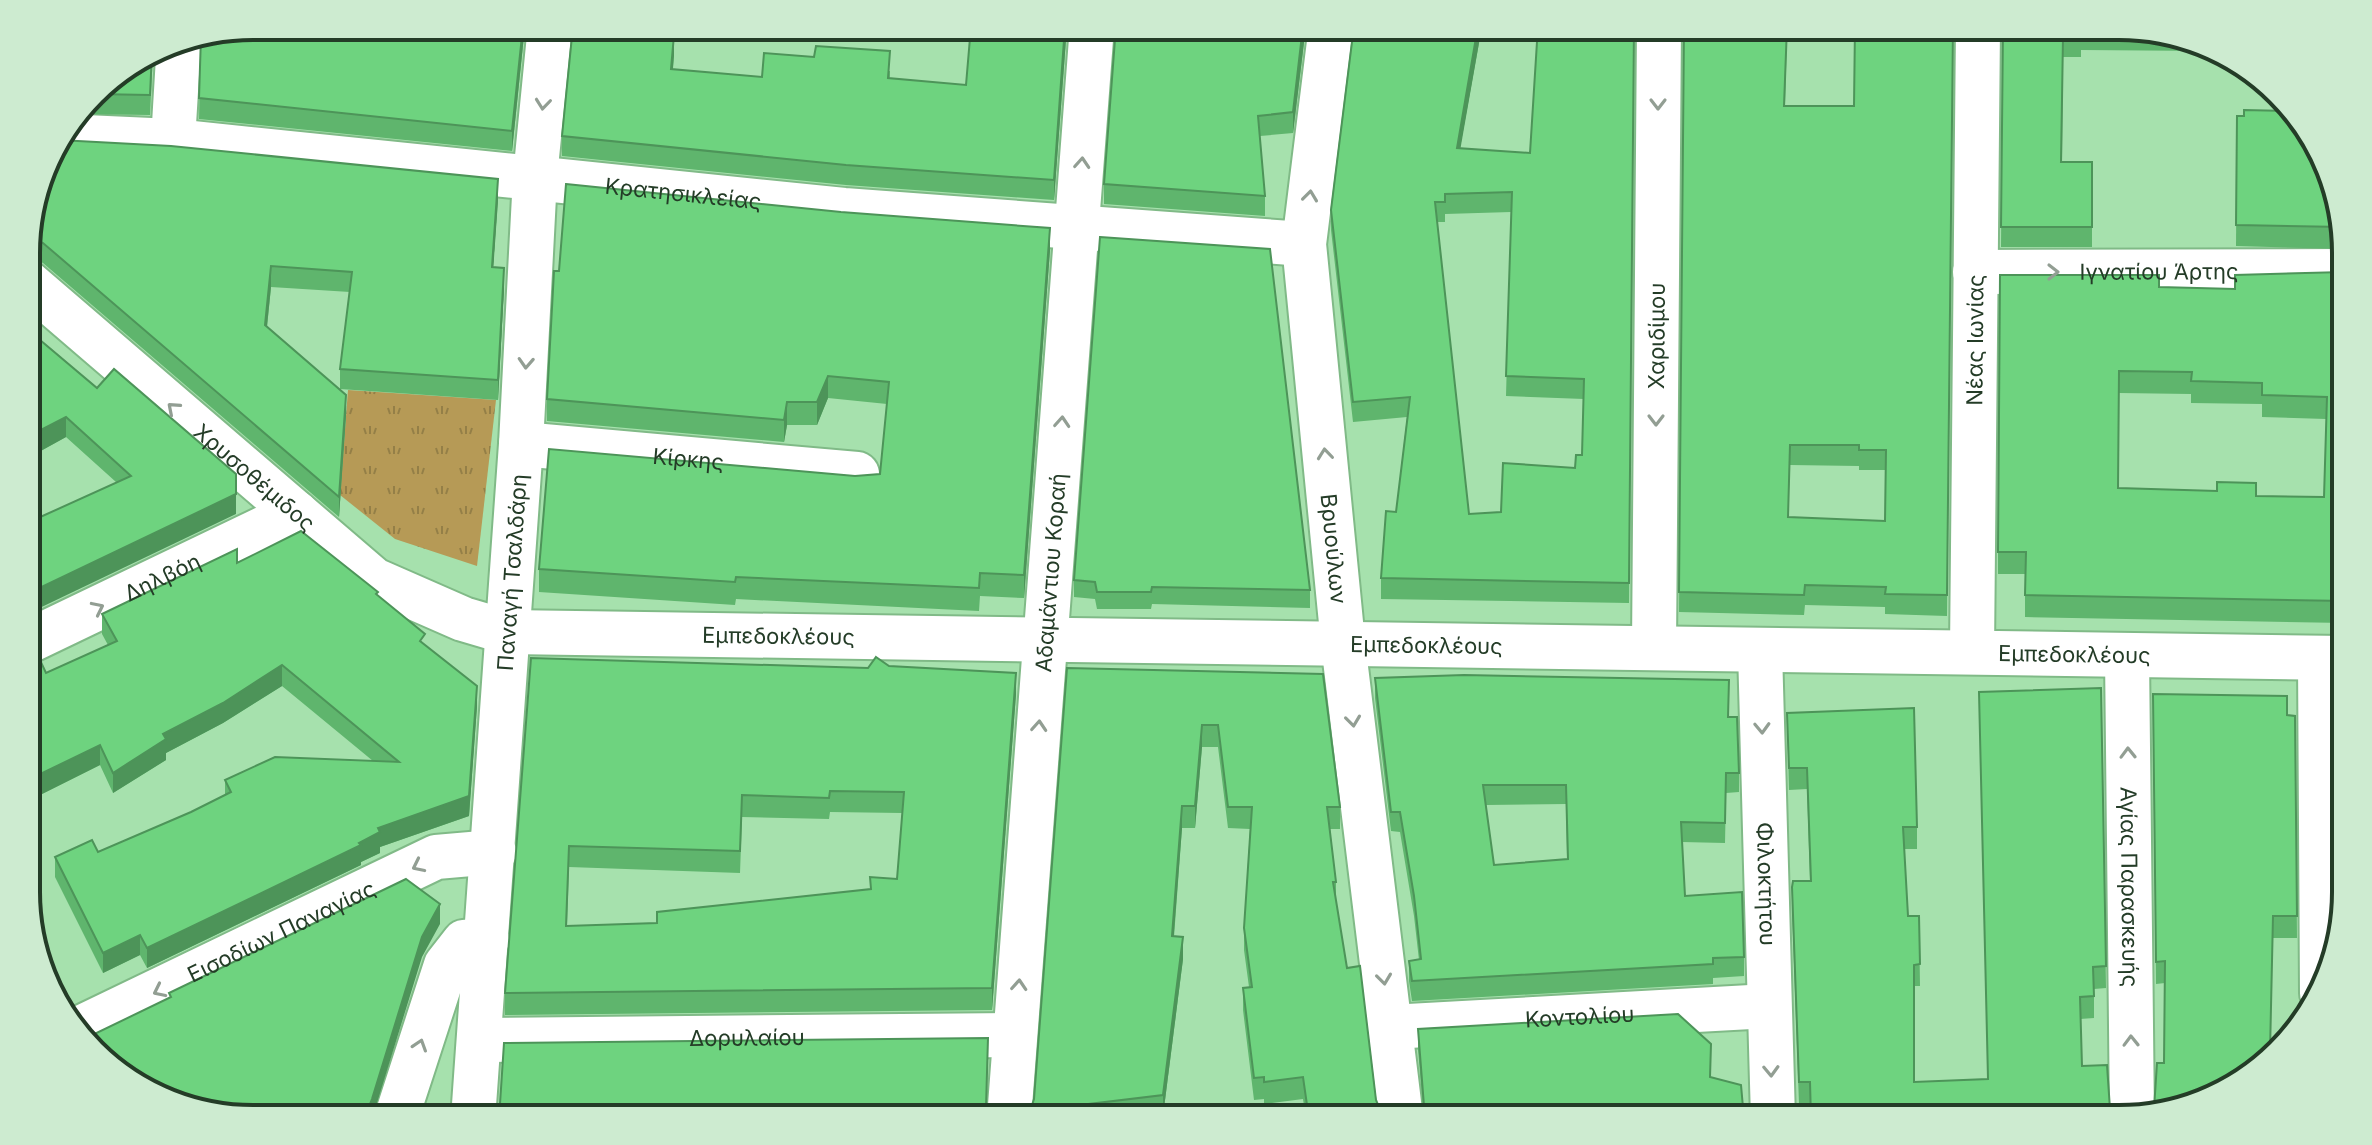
<svg xmlns="http://www.w3.org/2000/svg" width="2372" height="1145" font-family="Inter,sans-serif">
<defs>
<pattern id="grass-tufts" width="24" height="20" patternUnits="userSpaceOnUse" patternTransform="scale(2)"><rect width="24" height="20" fill="#b69a56"/><path d="M3 7l-1-3M5 7V3M7 7l1-3M15 17l-1-3M17 17v-4M19 17l1-3" fill="none" stroke="#947f47"/></pattern>
</defs>
<rect width="100%" height="100%" fill="#a6e1ad"/>
<path fill="url(#grass-tufts)" d="M348 390 496 400 477 566 395 539 340 495Z"/>
<g fill="none" stroke-linecap="round" stroke-linejoin="round">
<defs>
<g id="minor">
<path id="s1" d="M1331 26 1304 244 1343 643 1401 1119"/>
<path id="s2" d="M62 136 173 141 844 210 1304 244"/>
<path d="M173 141 179 41"/>
<path id="s3" d="M1975 272 2344 271"/>
<path id="s4" d="M27 282 374 580 463 619 507 632 2345 658"/>
<path id="s5" d="M521 444 857 474"/>
<path id="s6" d="M27 642 296 513"/>
<path id="s7" d="M1654 648 1659 26"/>
<path id="s8" d="M1760 650 1773 1119"/>
<path id="s9" d="M1972 652 1978 26"/>
<path id="s10" d="M2127 655 2132 1119"/>
<path d="M2320 658 2322 993"/>
<path id="s11" d="M1390 1027 1769 1006"/>
<path id="s12" d="M74 1031 436 857 494 852"/>
<path id="s13" d="M479 1040 1015 1035"/>
<path d="M396 1119 446 965 464 942 487 940"/>
<path id="s14" d="M473 1119 521 444 535 177 550 26"/>
<path id="s15" d="M1009 1119 1092 26"/>
</g>
</defs>
<use href="#minor" stroke="#80ba87" stroke-width="48"/>
<use href="#minor" stroke="#fff" stroke-width="44"/>
</g>
<g fill="#5fb56d" fill-rule="evenodd">
<path d="M253 26H525L512 151 199 119 201 36Z"/>
<path d="M648 26V33L674 55 673 69 762 77 890 71V79L966 85 971 26H1067L1054 200 846 185 562 156V136Z"/>
<path d="M1306 26 1293 133 1260 136 1265 196V216L1104 204V184Z"/>
<path d="M1482 26 1460 148 1530 153 1634 26 1629 603 1381 599V578L1396 512 1407 417 1353 422 1331 230V210ZM1511 212 1506 396 1584 399 1582 455 1575 468 1501 512 1469 514 1437 222H1445V214Z"/>
<path d="M1684 26H1953L1947 616 1885 614V607L1805 605 1804 615 1679 612ZM1787 34 1855 40 1854 106H1785ZM1790 465 1859 466V470H1886L1885 521 1788 517Z"/>
<path d="M2003 26H2119L2219 49 2238 66 2217 65V55L2208 54V51L2081 50V57H2063L2062 162H2092V247H2001Z"/>
<path d="M153 51 150 115 79 114 103 83Z"/>
<path d="M2237 116 2344 224V249L2236 246Z"/>
<path d="M498 200 493 267 504 288 498 400 340 389V369L350 292 271 287 267 327 346 415 339 517 43 263 31 257 27 258V238Z"/>
<path d="M1050 250 1024 598 980 596 979 611 736 599 735 605 539 592V569L855 476 880 474 887 404 828 398 817 425H787L784 442 547 421V399Z"/>
<path d="M2344 272 2345 623 2025 617V574H1998V552L2159 287 2235 289ZM2119 393 2191 394V403L2262 404V417L2326 419 2324 497 2256 496 2118 488Z"/>
<path d="M27 329 236 514 116 482 66 437 37 453 33 443 27 445Z"/>
<path d="M237 563 378 596 425 645 477 706 469 816 380 847V853L361 862V865L147 968 140 955 103 973 55 877V857L98 852 191 812 225 795V780L373 761 282 686 223 723 166 753V760L113 793 100 765 28 801 27 645 46 673 108 645 102 634V614Z"/>
<path d="M1074 580 1310 590V608L1152 604 1151 609H1097L1095 599 1074 597Z"/>
<path d="M531 658 868 668 889 666 1016 694 992 1010 505 1015V993ZM830 812 902 813 897 879 870 889 657 923 567 926 569 867 740 873 742 817 829 819Z"/>
<path d="M1067 668 1323 674 1340 807V829H1330L1336 882V904L1347 968 1376 1100 1381 1112 1389 1119H1306L1303 1099 1264 1104V1099L1254 1100 1243 1010V988L1249 987 1244 950V928L1250 829 1228 828 1218 747H1202L1195 828H1182L1174 937 1183 959 1163 1116 1145 1119H1030V1111L1034 1099Z"/>
<path d="M1375 678 1728 717 1739 773V792L1726 793 1725 843 1682 842 1685 896 1744 957V976L1713 978V984L1412 1001 1409 981V961L1419 960 1414 916 1400 832 1391 831 1375 698ZM1566 804 1567 859 1494 865 1486 805Z"/>
<path d="M2101 688 2106 988 2094 989V1018L2080 1019 2082 1066 2110 1109 2119 1119H1811L1810 1104H1799L1792 909V887L1810 881 1807 789 1789 790 1787 713 1917 827V849H1904L1908 916H1919L1920 986H1914V1082L1988 1079Z"/>
<path d="M2153 694 2295 716 2297 938H2273L2154 1109 2164 1063 2165 983 2156 984Z"/>
<path d="M1418 1029 1711 1077 1417 1117 1423 1108 1418 1050Z"/>
</g>
<g fill="#4d9459">
<path d="M523 26H525L512 151V131Z"/>
<path d="M1065 26H1067L1054 200V180Z"/>
<path d="M1303 26H1306L1293 133V112Z"/>
<path d="M1478 26H1482L1457 168V148Z"/>
<path d="M674 35V55L671 89V69Z"/>
<path d="M498 179V200L492 287V267Z"/>
<path d="M1050 228V250L1024 598V575Z"/>
<path d="M271 266V287L265 345V325Z"/>
<path d="M504 268V288L498 400V380Z"/>
<path d="M828 376V398L817 425V402Z"/>
<path d="M346 395V415L339 517V497Z"/>
<path d="M787 402V425L784 442V420Z"/>
<path d="M66 417V437L37 453V432Z"/>
<path d="M33 423V443L27 445V425Z"/>
<path d="M236 494V514L27 614V594Z"/>
<path d="M282 665V686L223 723 166 753V760L113 793V773L163 734Z"/>
<path d="M1016 673V694L992 1010V988Z"/>
<path d="M477 686V706L469 816 380 847V853L361 862V865L147 968V948L359 843 378 828Z"/>
<path d="M1202 725V747L1195 828V806Z"/>
<path d="M100 745V765L28 801V780Z"/>
<path d="M1182 806V828L1172 958V936Z"/>
<path d="M30 825V846L28 847V827Z"/>
<path d="M440 904V924L422 957 372 1119H364L422 937Z"/>
<path d="M140 935V955L103 973V953Z"/>
<path d="M1183 937V959L1163 1116V1095Z"/>
</g>
<g fill="#6ed37f" stroke="#4d9459" stroke-width="2" fill-rule="evenodd">
<path d="M253 26H523L512 131 199 98 201 36Z"/>
<path d="M573 26H647V33L674 35 671 69 762 77 764 53 814 57 816 46 890 51 888 78 966 85 971 26H1065L1054 180 846 165 562 136Z"/>
<path d="M1116 26H1303L1293 112 1258 116 1265 196 1104 184Z"/>
<path d="M1354 26H1478L1457 148 1530 153 1538 26H1634L1629 583 1381 578 1386 511 1396 512 1410 397 1353 402 1331 210ZM1512 192 1506 376 1584 379 1582 455H1576L1575 468 1503 463 1501 512 1469 514 1435 202H1445V194Z"/>
<path d="M1684 26H1787L1784 106H1854L1855 26H1953L1947 595 1885 594 1886 587 1805 585 1804 595 1679 592ZM1790 445H1859V450H1886L1885 521 1788 517Z"/>
<path d="M2003 26H2119L2137 30H2081V37H2063L2061 162H2092V227H2001Z"/>
<path d="M152 52 150 95 94 94 103 83Z"/>
<path d="M2244 110 2289 111 2307 126 2344 224V227L2236 225 2237 116H2244Z"/>
<path d="M59 140 171 146 498 179 492 267 504 268 498 380 340 369 352 272 271 266 265 325 346 395 339 497 43 243 31 237 27 238 50 152Z"/>
<path d="M566 184 841 212 1050 228 1024 575 980 573 979 588 736 577 735 582 539 569 549 449 855 476 880 474 889 382 828 376 817 402H787L784 420 547 399 554 271H559Z"/>
<path d="M1100 237 1270 249 1310 590 1152 587 1151 592H1097L1095 582 1074 580Z"/>
<path d="M2344 272 2345 601 2025 595 2026 552H1998L2000 275H2159V287L2235 289V275ZM2119 371 2192 372 2191 381 2262 383V395L2327 397 2324 497 2256 496V483L2217 482V491L2118 488Z"/>
<path d="M27 329 97 388 114 369 236 474V494L27 594V523L131 476 66 417 37 432 33 423 27 425Z"/>
<path d="M301 531 378 592 376 594 425 634 420 641 477 686 469 796 378 828 380 832 359 843 361 845 147 948 140 935 103 953 55 857 92 840 98 852 191 812 231 792 225 780 275 757 399 762 282 665 223 703 163 734 166 739 113 773 100 745 28 780 27 645H33L46 673 117 641 102 614 237 549V563Z"/>
<path d="M876 657 889 666 1016 673 992 988 505 993 531 658 868 668ZM830 791 904 792 897 879 870 877 871 889 657 912V923L566 926 569 846 740 851 742 795 829 798Z"/>
<path d="M1067 668 1323 674 1340 807H1327L1336 882H1333L1347 968 1360 966 1376 1100 1381 1112 1389 1119H1309L1303 1077 1264 1082V1077L1254 1078 1243 988 1252 987 1244 928 1252 807H1228L1218 725H1202L1195 806H1182L1172 936 1183 937 1163 1095 1030 1111 1034 1099Z"/>
<path d="M1464 675 1729 680 1728 717H1737L1739 773H1726L1725 823 1681 822 1685 896 1742 892 1744 957 1713 958V964L1412 981 1409 961 1421 959 1414 896 1400 812H1391L1375 678ZM1483 785H1566L1568 859 1494 865Z"/>
<path d="M2101 688 2106 966 2093 967 2094 996 2080 997 2082 1066 2107 1065 2110 1109 2119 1119H1811L1810 1082H1799L1792 887 1793 881H1811L1807 768H1789L1787 713 1914 708 1917 827H1903L1908 916H1919L1920 964 1914 965V1082L1988 1079 1979 692Z"/>
<path d="M2153 694 2287 696V715L2295 716 2297 916H2273L2270 1052 2245 1081 2150 1113 2154 1109 2157 1063H2164L2165 961 2156 962Z"/>
<path d="M406 879 440 904 422 937 372 1099 364 1119H253L153 1096 84 1039 171 997 169 993Z"/>
<path d="M1678 1014 1711 1044 1710 1077 1741 1085 1744 1119H1412L1417 1117 1424 1106 1418 1029Z"/>
<path d="M988 1038 986 1107 996 1118 1001 1119H499L504 1043Z"/>
</g>
<defs><path id="oneway-chevron" d="M-2-3.5L2.5 0L-2 3.5" fill="none" stroke-width="1.6" stroke-linecap="round" stroke-linejoin="round" transform="scale(2)"/></defs>
<g stroke="#929e93">
<use href="#oneway-chevron" transform="translate(543 104) rotate(96)"/>
<use href="#oneway-chevron" transform="translate(1658 104) rotate(90)"/>
<use href="#oneway-chevron" transform="translate(1082 163) rotate(-86)"/>
<use href="#oneway-chevron" transform="translate(1310 196) rotate(-83)"/>
<use href="#oneway-chevron" transform="translate(2053 272)"/>
<use href="#oneway-chevron" transform="translate(526 363) rotate(93)"/>
<use href="#oneway-chevron" transform="translate(173 408) rotate(-139)"/>
<use href="#oneway-chevron" transform="translate(1656 420) rotate(90)"/>
<use href="#oneway-chevron" transform="translate(1062 422) rotate(-86)"/>
<use href="#oneway-chevron" transform="translate(1325 454) rotate(-96)"/>
<use href="#oneway-chevron" transform="translate(98 608) rotate(-26)"/>
<use href="#oneway-chevron" transform="translate(1353 721) rotate(83)"/>
<use href="#oneway-chevron" transform="translate(1039 726) rotate(-86)"/>
<use href="#oneway-chevron" transform="translate(1762 728) rotate(88)"/>
<use href="#oneway-chevron" transform="translate(2128 753) rotate(-91)"/>
<use href="#oneway-chevron" transform="translate(418 866) rotate(154)"/>
<use href="#oneway-chevron" transform="translate(1384 979) rotate(83)"/>
<use href="#oneway-chevron" transform="translate(1019 985) rotate(-86)"/>
<use href="#oneway-chevron" transform="translate(159 991) rotate(154)"/>
<use href="#oneway-chevron" transform="translate(2131 1041) rotate(-91)"/>
<use href="#oneway-chevron" transform="translate(420 1045) rotate(-72)"/>
<use href="#oneway-chevron" transform="translate(1771 1071) rotate(88)"/>
</g>
<g text-anchor="middle" stroke-width="6" stroke-linejoin="round" paint-order="stroke">
<g font-size="22" fill="#243c27" stroke="#dcfadf">
<text dy="8" stroke="none"><textPath href="#s2" startOffset="624">Κρατησικλείας</textPath></text>
<text dy="8" stroke="none"><textPath href="#s3" startOffset="184">Ιγνατίου Άρτης</textPath></text>
<text dy="8" stroke="none"><textPath href="#s7" startOffset="312">Χαριδίμου</textPath></text>
<text dy="8" stroke="none"><textPath href="#s9" startOffset="312">Νέας Ιωνίας</textPath></text>
<text dy="8" stroke="none"><textPath href="#s5" startOffset="168">Κίρκης</textPath></text>
<text dy="8" stroke="none"><textPath href="#s4" startOffset="300">Χρυσοθέμιδος</textPath></text>
<text dy="8" stroke="none"><textPath href="#s1" startOffset="526">Βρυούλων</textPath></text>
<text dy="8" stroke="none"><textPath href="#s14" startOffset="548">Παναγή Τσαλδάρη</textPath></text>
<text dy="8" stroke="none"><textPath href="#s15" startOffset="548">Αδαμάντιου Κοραή</textPath></text>
<text dy="8" stroke="none"><textPath href="#s6" startOffset="150">Δηλβόη</textPath></text>
<text dy="8" stroke="none"><textPath href="#s4" startOffset="872">Εμπεδοκλέους</textPath></text>
<text dy="8" stroke="none"><textPath href="#s4" startOffset="1520">Εμπεδοκλέους</textPath></text>
<text dy="8" stroke="none"><textPath href="#s4" startOffset="2168">Εμπεδοκλέους</textPath></text>
<text dy="8" stroke="none"><textPath href="#s8" startOffset="234">Φιλοκτήτου</textPath></text>
<text dy="8" stroke="none"><textPath href="#s10" startOffset="232">Αγίας Παρασκευής</textPath></text>
<text dy="8" stroke="none"><textPath href="#s12" startOffset="230">Εισοδίων Παναγίας</textPath></text>
<text dy="8" stroke="none"><textPath href="#s11" startOffset="190">Κοντολίου</textPath></text>
<text dy="8" stroke="none"><textPath href="#s13" startOffset="268">Δορυλαίου</textPath></text>
</g>
</g>
<path d="M0 0H2372V1145H0ZM253 40H2119A213 213 0 0 1 2332 253V892A213 213 0 0 1 2119 1105H253A213 213 0 0 1 40 892V253A213 213 0 0 1 253 40Z" fill="#cdebd0" fill-rule="evenodd"/>
<path fill="none" stroke="#243c27" stroke-width="4" d="M253 40H2119A213 213 0 0 1 2332 253V892A213 213 0 0 1 2119 1105H253A213 213 0 0 1 40 892V253A213 213 0 0 1 253 40Z"/>
</svg>
